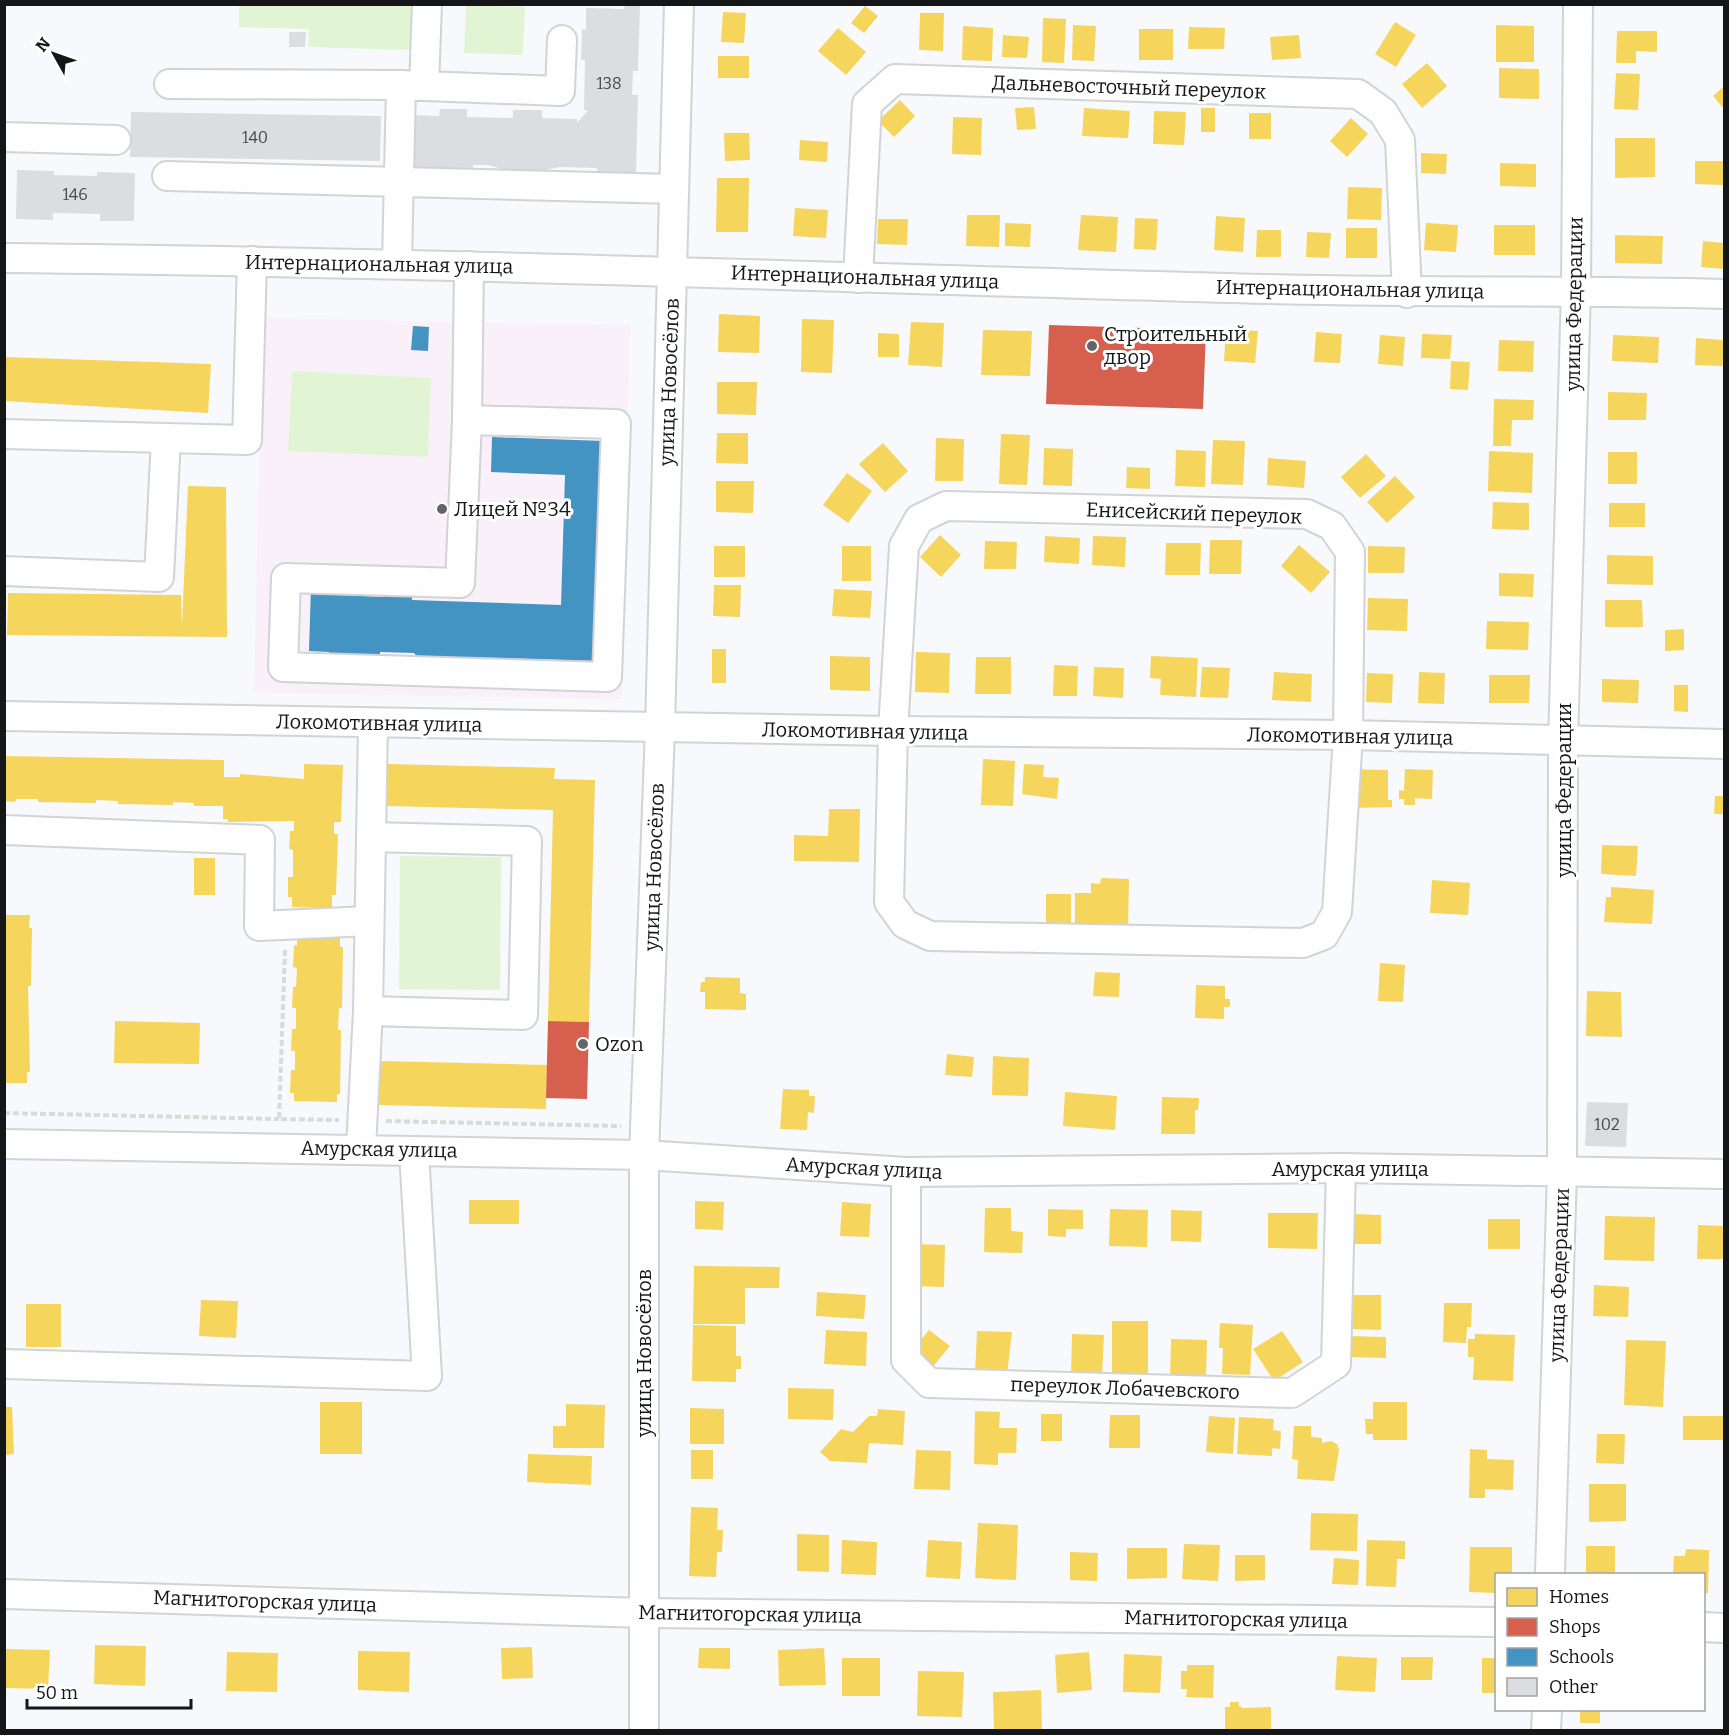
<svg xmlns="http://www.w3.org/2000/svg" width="1729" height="1735" font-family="Bitter,serif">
<rect width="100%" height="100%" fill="#f8f9fd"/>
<path fill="#faf0fa" d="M262 318 630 325 622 699 254 693Z"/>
<g fill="#e1f5d4">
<path d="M239 5H414L412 50 308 47 309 29 239 27Z"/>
<path d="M466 5 525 7 523 55 464 53Z"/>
<path d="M292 371 431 378 428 457 288 451Z"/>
<path d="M400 856 501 857 500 990 399 989Z"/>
</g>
<g fill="#f6d55c">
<path d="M865 6 878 16 864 33 851 23Z"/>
<path d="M723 12 746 13 744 43 721 42Z"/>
<path d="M920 13H944L943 51 919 50Z"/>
<path d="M1043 18 1066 19 1064 63 1042 62Z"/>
<path d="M1395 22 1416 35 1396 67 1375 54Z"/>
<path d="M1073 25 1096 26 1094 61 1072 60Z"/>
<path d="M1496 25 1534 26V62H1496Z"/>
<path d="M963 26 993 28 992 61 962 60Z"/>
<path d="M1189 27 1225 28 1224 49H1188Z"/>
<path d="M838 28 866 52 846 75 818 51Z"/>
<rect x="1139" y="29" width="34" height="31"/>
<path d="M1617 31H1657V52L1636 51V63H1616Z"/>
<path d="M1003 35 1029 37 1027 58 1002 57Z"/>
<path d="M1299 35 1301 58 1272 60 1270 37Z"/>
<rect x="718" y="56" width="31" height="22"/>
<path d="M1427 63 1447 86 1422 108 1402 84Z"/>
<path d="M1499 68 1539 69V99L1499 98Z"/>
<path d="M1616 73 1640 74 1638 110 1614 109Z"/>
<path d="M1724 86V109L1713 96Z"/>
<path d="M900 100 915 116 894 137 878 121Z"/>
<path d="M1034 107 1036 129 1017 130 1015 108Z"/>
<path d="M1084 108 1130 111 1128 138 1082 136Z"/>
<rect x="1201" y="108" width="14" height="24"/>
<path d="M1154 111 1186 112 1184 145 1153 144Z"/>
<rect x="1249" y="113" width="22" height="26"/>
<path d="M953 117 982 118 981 155 952 154Z"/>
<path d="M1351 118 1368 134 1347 157 1330 141Z"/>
<path d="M724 133H749L750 160 725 161Z"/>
<path d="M1615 138H1655V177L1615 178Z"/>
<path d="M800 140 828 142 827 162 799 160Z"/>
<path d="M1421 153 1447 154 1446 174 1421 173Z"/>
<path d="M1695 161H1724V185L1695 184Z"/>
<path d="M1500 163 1536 164V187L1500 186Z"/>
<path d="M717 178H749L748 232H716Z"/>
<path d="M1348 187 1382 188 1381 220 1347 219Z"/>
<path d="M795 208 828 210 826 238 793 236Z"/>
<path d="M967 215H1000L999 247 966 246Z"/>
<path d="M1081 215 1118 217 1116 252 1078 250Z"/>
<path d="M1216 216 1245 218 1243 252 1214 250Z"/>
<path d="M1135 218 1158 219 1156 250 1134 249Z"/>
<path d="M878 219H908L907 245 877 244Z"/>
<path d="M1005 223 1031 224 1030 247 1005 246Z"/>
<path d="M1426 223 1458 225 1456 252 1424 250Z"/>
<rect x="1494" y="225" width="41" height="30"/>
<rect x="1346" y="228" width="31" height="30"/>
<path d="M1257 230H1281V257H1256Z"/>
<path d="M1307 232 1331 233 1329 258 1306 257Z"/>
<path d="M1615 235 1663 236 1662 264 1615 263Z"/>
<path d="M1703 241 1724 243V269L1701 267Z"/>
<path d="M719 314 760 316 759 353 718 352Z"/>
<path d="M802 319 834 320 832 373 801 372Z"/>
<path d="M911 322 944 323 942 367 908 365Z"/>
<path d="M1226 329 1258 331 1255 363 1224 361Z"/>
<path d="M983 330 1032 331 1030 376 981 375Z"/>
<path d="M1316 332 1342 334 1340 363 1314 362Z"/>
<path d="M878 333 899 334V357H878Z"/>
<path d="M1422 334 1452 335 1450 359 1421 358Z"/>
<path d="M1380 335 1405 337 1403 366 1378 364Z"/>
<path d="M1613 335 1659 337 1658 363 1612 361Z"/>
<path d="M1696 338 1724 340 1723 366 1695 365Z"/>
<path d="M1499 340 1534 341 1533 372 1498 371Z"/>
<path d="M4 357 211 364 208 413 4 401Z"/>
<path d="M1451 361 1470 362 1468 390 1450 389Z"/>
<path d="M717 382H757L756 415 717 414Z"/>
<path d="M1608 392 1647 393 1646 420H1608Z"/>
<path d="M1494 399 1534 400 1533 420H1512L1511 446H1493Z"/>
<path d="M717 433H748V464L716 463Z"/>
<path d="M1001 434 1030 435 1027 485 999 484Z"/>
<path d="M936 438 964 439 963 481H935Z"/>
<path d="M1213 440 1245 441 1243 485 1211 484Z"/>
<path d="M883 443 908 471 885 492 859 464Z"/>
<path d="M1044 448 1073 449 1072 486 1043 485Z"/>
<path d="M1176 450 1206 451 1205 487 1175 486Z"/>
<path d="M1489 451 1533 453 1532 493 1488 491Z"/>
<rect x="1608" y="452" width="29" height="32"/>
<path d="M1366 454 1386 476 1360 498 1341 477Z"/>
<path d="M1268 458 1306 461 1304 488 1267 485Z"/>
<path d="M1127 467 1150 468V489L1126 488Z"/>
<path d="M847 473 872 491 848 523 823 505Z"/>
<path d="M1395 476 1415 497 1387 523 1367 502Z"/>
<path d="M716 481H754L753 513 716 512Z"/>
<path d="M188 486 226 487 227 637 7 635 8 593 181 595 182 625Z"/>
<path d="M1493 502 1529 503V530L1492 529Z"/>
<rect x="1609" y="503" width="36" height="24"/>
<path d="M940 535 961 555 941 577 920 557Z"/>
<path d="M1045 536 1080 538 1079 564 1044 562Z"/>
<path d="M1093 536 1126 537 1125 567 1092 565Z"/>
<path d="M1210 540H1242L1241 574H1209Z"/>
<path d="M985 541 1017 542 1016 569H984Z"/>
<path d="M1166 543H1201L1200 575H1165Z"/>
<path d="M1299 545 1330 572 1311 593 1281 566Z"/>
<rect x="714" y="546" width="31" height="31"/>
<rect x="842" y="546" width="29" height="35"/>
<path d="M1368 546 1405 547 1404 573H1368Z"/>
<path d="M1607 555 1653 556V585L1607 584Z"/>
<path d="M1499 573 1534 574 1533 597 1499 596Z"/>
<path d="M714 585H741L740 617 713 616Z"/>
<path d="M834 589 872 591 870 618 832 616Z"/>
<path d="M1368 598 1408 599 1407 631 1367 630Z"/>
<path d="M1605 600H1642L1643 627H1605Z"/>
<path d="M1487 621 1529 622 1528 650 1486 649Z"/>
<path d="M1684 629V650L1665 651V630Z"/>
<rect x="712" y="649" width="14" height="34"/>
<path d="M916 652 950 653 949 693 915 692Z"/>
<path d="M830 656 870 657V691L830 690Z"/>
<path d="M1151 656 1198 658 1196 697 1160 695 1161 679 1150 678Z"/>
<path d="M976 657H1011V694H975Z"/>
<path d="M1054 665 1078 666 1077 696H1053Z"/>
<path d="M1094 667 1124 668 1123 698 1093 696Z"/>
<path d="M1202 667 1230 668 1228 698 1200 697Z"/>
<path d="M1274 672 1312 674 1311 702 1272 700Z"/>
<path d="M1419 672 1445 673 1444 704 1418 703Z"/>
<path d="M1367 673 1393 674 1392 703 1366 702Z"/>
<path d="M1489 675H1530L1529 703H1489Z"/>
<path d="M1602 679 1639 680 1638 703 1602 702Z"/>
<path d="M1674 685H1688V712L1674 711Z"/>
<path d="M4 756 224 760V777H240V774L304 779V764L343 765 341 822H334V834H338L336 895H332V908L292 907V897H288V877H293V850L289 849 290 831H294V821L228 822V819H223V806H194V803L173 802V805L118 804V801L96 800V803L38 802V799H16L15 802 4 801Z"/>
<path d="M983 759 1015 761 1013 806 981 805Z"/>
<path d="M388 764 555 768 554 779 595 780 589 1022 548 1021 553 810 387 806Z"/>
<path d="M1024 764 1044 765 1043 777 1059 778 1057 799 1022 794Z"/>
<path d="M1343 769 1388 770V800H1392V807L1350 808Z"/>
<path d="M1405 769 1433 770 1432 799 1415 798V805H1404V799H1399V790L1404 791Z"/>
<path d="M1715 796H1724V814H1714Z"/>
<path d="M829 809H860L859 862 794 861V835L828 836Z"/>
<path d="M1602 845 1638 846 1636 876 1601 874Z"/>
<rect x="194" y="858" width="21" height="37"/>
<path d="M1101 878 1129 879 1128 928 1075 925V893H1091V883L1100 884Z"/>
<path d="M1432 880 1470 883 1468 915 1430 913Z"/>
<path d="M1611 887 1654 890 1652 924 1604 922 1606 897H1611Z"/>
<rect x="1046" y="894" width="25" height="32"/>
<path d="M4 915H30L29 928H32L31 986H28L30 1072H27V1083H4Z"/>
<path d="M297 932 340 933V947H343L342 1008H339L338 1030H341L340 1094H337V1102L294 1101V1093H290L291 1070H295V1051H291L292 1029H296V1008H292L293 987H296L297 968 293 967 294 945 297 946Z"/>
<path d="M1380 963 1405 965 1403 1002 1378 1001Z"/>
<path d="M1095 972 1120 973 1119 997 1093 996Z"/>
<path d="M705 977 740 978V993L746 994V1010L705 1009V992H700L701 982H705Z"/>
<path d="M1196 985 1225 986V999H1230V1007H1224V1019L1195 1018Z"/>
<path d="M1587 991 1621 992 1622 1037 1586 1036Z"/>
<path d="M115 1021 200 1023 199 1064 114 1063Z"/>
<path d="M947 1054 974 1057 972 1077 945 1075Z"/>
<path d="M993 1056 1029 1058 1028 1096 992 1095Z"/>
<path d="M380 1061 547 1065 546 1109 378 1105Z"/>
<path d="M783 1089 809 1090V1096H815L814 1113 808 1112 807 1130 780 1129Z"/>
<path d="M1065 1092 1117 1096 1115 1130 1063 1126Z"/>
<path d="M1162 1097 1199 1098 1198 1110H1195V1134H1161Z"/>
<rect x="469" y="1200" width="50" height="24"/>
<path d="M695 1201 724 1202 723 1230 695 1229Z"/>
<path d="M842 1202 871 1204 869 1237 840 1236Z"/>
<path d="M985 1208H1011V1231L1023 1232 1022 1253 984 1252Z"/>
<path d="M1048 1209 1083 1210V1229H1066V1237L1048 1236Z"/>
<path d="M1110 1209 1148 1210 1147 1247 1109 1246Z"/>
<path d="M1171 1210 1202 1211 1201 1242 1171 1241Z"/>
<path d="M1268 1213H1318L1317 1249 1268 1248Z"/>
<path d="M1353 1214 1381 1215V1244H1353Z"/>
<path d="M1605 1216 1655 1217 1654 1261 1604 1260Z"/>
<rect x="1488" y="1219" width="32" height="30"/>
<path d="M1698 1225 1724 1226V1259H1697Z"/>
<path d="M914 1244 945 1245 944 1287 913 1286Z"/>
<path d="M694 1266 780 1267 779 1288H745V1324H693Z"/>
<path d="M1594 1285 1629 1287 1628 1317 1593 1316Z"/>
<path d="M817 1292 866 1295 864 1319 816 1316Z"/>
<path d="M1351 1295H1381V1330L1350 1329Z"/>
<path d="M201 1300 238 1301 236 1338 199 1336Z"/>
<path d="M1444 1303H1472L1471 1327H1467L1466 1343 1443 1342Z"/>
<rect x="26" y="1304" width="35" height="43"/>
<rect x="1112" y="1321" width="36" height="53"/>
<path d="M1220 1323 1253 1325 1250 1375 1222 1374 1223 1348H1219Z"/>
<path d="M693 1325 736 1326V1356H741V1369H736V1382L692 1381Z"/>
<path d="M826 1330 867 1332 866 1366 824 1364Z"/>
<path d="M929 1330 950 1346 930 1370 910 1353Z"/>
<path d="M977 1331 1012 1332 1007 1375 975 1374Z"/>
<path d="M1282 1331 1303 1362 1274 1381 1253 1349Z"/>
<path d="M1072 1334 1104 1335 1102 1376 1071 1375Z"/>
<path d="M1475 1334 1515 1335 1513 1381 1473 1380 1474 1357H1468V1339H1475Z"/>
<path d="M1350 1336 1386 1337V1358L1349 1357Z"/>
<path d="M1171 1339 1207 1340 1206 1379 1170 1378Z"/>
<path d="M1626 1340 1666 1341 1663 1407 1624 1405Z"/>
<path d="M788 1388 834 1389 833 1420 788 1419Z"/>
<rect x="320" y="1402" width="42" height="52"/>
<path d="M1373 1402H1407V1440H1373V1434H1366L1365 1419H1373Z"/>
<path d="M566 1404 605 1405 604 1448H553V1426H566Z"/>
<path d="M4 1407H12L14 1454 4 1455Z"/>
<path d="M690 1408 724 1409V1444H690Z"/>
<path d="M878 1409 905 1411 903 1445 869 1443 867 1463 830 1461 820 1452 841 1429 853 1432 869 1416H877Z"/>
<path d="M975 1411 1000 1412 999 1428H1017L1016 1453H998V1465L974 1464Z"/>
<rect x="1041" y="1414" width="21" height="27"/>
<path d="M1110 1415H1140V1448H1109Z"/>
<path d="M1209 1416 1235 1418 1233 1454 1206 1452Z"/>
<rect x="1683" y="1416" width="41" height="24"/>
<path d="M1239 1417 1274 1419 1273 1430 1281 1431 1280 1449 1272 1448V1456L1237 1454Z"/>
<path d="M1294 1426H1311V1437L1322 1438V1443L1331 1441 1337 1444 1339 1450 1334 1481 1297 1479 1298 1460 1292 1459Z"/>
<path d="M1597 1434H1625L1624 1464 1596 1463Z"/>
<path d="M1470 1449 1487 1450V1459L1514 1460 1513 1490 1485 1489V1498H1469Z"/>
<rect x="691" y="1450" width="22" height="29"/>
<path d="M916 1450 951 1451 950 1490 914 1489Z"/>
<path d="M528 1454 592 1456 591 1485 527 1482Z"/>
<path d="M1589 1484H1626V1521L1589 1522Z"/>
<path d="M691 1507 718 1508 717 1530H723L722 1552H717L716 1577 689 1576Z"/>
<path d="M1311 1513 1358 1514 1357 1551 1310 1550Z"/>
<path d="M978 1523 1018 1525 1016 1580 975 1578Z"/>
<path d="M797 1534 829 1535V1572L797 1571Z"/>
<path d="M842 1540 877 1542 876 1575 841 1574Z"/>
<path d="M928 1540 962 1542 960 1579 926 1577Z"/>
<path d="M1367 1540 1405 1541V1559H1397L1396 1587 1366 1586Z"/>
<path d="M1184 1544 1220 1545 1218 1581 1182 1579Z"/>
<rect x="1586" y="1546" width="29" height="28"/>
<path d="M1470 1547H1512V1574H1496V1593L1469 1592Z"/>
<path d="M1127 1548H1167V1578L1127 1579Z"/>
<path d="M1686 1549 1709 1550 1708 1593H1704V1574H1673L1674 1556H1685Z"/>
<path d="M1070 1552 1098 1553 1097 1581 1070 1580Z"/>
<path d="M1235 1555H1265V1580L1235 1581Z"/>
<path d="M1334 1558 1359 1560 1358 1585 1332 1584Z"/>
<path d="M95 1645 146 1646 145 1686 94 1684Z"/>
<path d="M532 1647 533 1678 502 1679 501 1648Z"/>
<path d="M699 1648H730V1669L698 1668Z"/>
<path d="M824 1648 826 1685 779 1686 778 1650Z"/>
<path d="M6 1649 50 1650 48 1689 5 1688Z"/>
<path d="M358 1651 410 1652 409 1692 358 1690Z"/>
<path d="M227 1652 278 1653 277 1692 226 1691Z"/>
<path d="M1089 1652 1092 1690 1057 1693 1055 1655Z"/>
<path d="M1124 1654 1162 1656 1160 1693 1123 1692Z"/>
<path d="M1337 1656 1377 1658 1375 1692 1335 1690Z"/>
<path d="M1401 1657H1433L1432 1680H1401Z"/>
<rect x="842" y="1658" width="38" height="38"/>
<rect x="1482" y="1658" width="14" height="35"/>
<path d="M1187 1665H1214L1213 1698 1186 1697 1187 1689H1181V1671H1187Z"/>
<path d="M918 1671 964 1672 962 1717 917 1716Z"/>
<path d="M1041 1690 1042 1729 994 1730 993 1692Z"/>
<path d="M1230 1702H1239V1706L1243 1708 1271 1707V1730H1225V1707H1230Z"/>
<rect x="1580" y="1710" width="20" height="13"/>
</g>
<g fill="#d6604d">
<path d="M1049 325 1206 330 1203 409 1046 404Z"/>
<path d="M548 1021 589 1022 587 1099 546 1098Z"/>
</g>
<g fill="#4393c3">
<path d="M413 326 429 327 428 351 411 350Z"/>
<path d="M492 437 603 441 596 661 465 657 458 663 419 659 414 653 380 652V659L328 658 329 652 309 651 311 587 338 588V595L384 597V590L412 591V600L561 605 565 475 491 472Z"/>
</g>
<g fill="#dcdde0">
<path d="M625 4H640L638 71H633L632 95H638L636 174 597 173V168L559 167 525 175 488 165H473V170L405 168 411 115 439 116 440 109H467V117L513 118V110H542V118L577 119V123L588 110H584L585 60H581L582 29 586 30V8L624 9Z"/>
<path d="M289 32H306L305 47H289Z"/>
<path d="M131 112 381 116 380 161 130 157Z"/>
<path d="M17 170 54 171V175L97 176V172L135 173 134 221H100V214L53 213V220L16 219Z"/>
<path d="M1587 1102 1628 1103 1626 1147 1585 1146Z"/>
</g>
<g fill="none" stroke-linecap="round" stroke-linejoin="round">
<defs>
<g id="minor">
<path d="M427 4 424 86 560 91 562 40"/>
<path d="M169 84 401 85"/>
<path d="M4 137 116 140"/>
<path d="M167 176 673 189"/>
<path d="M4 258C425 262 846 278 1266 289 1419 293 1572 290 1724 294"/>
<path d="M397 264 401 85 418 86"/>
<path d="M858 278 867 104 895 79 1358 94 1383 112 1400 140 1407 293"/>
<path d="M467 420 616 424 607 677 283 667 286 578 460 583 467 420 469 266"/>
<path d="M4 434 247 440 252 261"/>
<path d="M946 506 1307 514 1332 526 1350 552 1348 735 1337 912 1324 935 1303 943 930 936 905 924 889 902 893 731 904 546 919 519Z"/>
<path d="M4 571 159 577 166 438"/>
<path d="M4 716 893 731 1348 735 1724 744"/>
<path d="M4 830 260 840 259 926 369 921"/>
<path d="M368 1011 523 1015 527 841 371 837"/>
<path d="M4 1144 644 1155 906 1172 1341 1168 1724 1174"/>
<path d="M361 1148 368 1011 373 724"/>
<path d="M906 1172V1360L929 1383 1292 1393 1336 1364 1341 1168"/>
<path d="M4 1364 427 1376 414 1151"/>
<path d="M1550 1574 1562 1171 1563 742 1576 290 1578 4"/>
<path d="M4 1594 645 1613 1496 1622"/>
<path d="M1704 1627 1724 1628"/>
<path d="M644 1730V1155L660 728 679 4"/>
<path d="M1546 1730 1547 1710"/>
</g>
</defs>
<use href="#minor" stroke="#d2d3d6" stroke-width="32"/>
<g stroke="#d9dada" stroke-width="4" stroke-dasharray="6 3" stroke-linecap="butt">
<path d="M285 950 279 1119 339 1120"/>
<path d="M4 1113 279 1119"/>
<path d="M386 1121 621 1126"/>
</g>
<use href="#minor" stroke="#fefeff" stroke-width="28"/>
</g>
<g fill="#646568" stroke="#fff" stroke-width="2">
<circle cx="1092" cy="346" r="6"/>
<circle cx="442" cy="509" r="6"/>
<circle cx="583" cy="1044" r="6"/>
</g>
<g text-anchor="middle" stroke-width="6" stroke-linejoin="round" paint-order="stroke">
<g font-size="16" fill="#47484a">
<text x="609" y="89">138</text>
<text x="255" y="143">140</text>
<text x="75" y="200">146</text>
<text x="1607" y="1130">102</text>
</g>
<g font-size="20" fill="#151618" stroke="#fff">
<text transform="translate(1129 87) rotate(2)" y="7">Дальневосточный переулок</text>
<text transform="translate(379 264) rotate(1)" y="7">Интернациональная улица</text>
<text transform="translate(865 277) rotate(2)" y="7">Интернациональная улица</text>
<text transform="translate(1350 289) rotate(1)" y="7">Интернациональная улица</text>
<text transform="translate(1574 304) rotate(-89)" y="7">улица Федерации</text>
<text transform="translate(669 382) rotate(-88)" y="7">улица Новосёлов</text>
<text transform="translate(1194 513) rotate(2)" y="7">Енисейский переулок</text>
<text transform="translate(379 723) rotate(1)" y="7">Локомотивная улица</text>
<text transform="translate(865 731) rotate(1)" y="7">Локомотивная улица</text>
<text transform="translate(1350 736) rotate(1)" y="7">Локомотивная улица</text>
<text transform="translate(1564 790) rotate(-90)" y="7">улица Федерации</text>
<text transform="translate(654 867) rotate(-88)" y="7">улица Новосёлов</text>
<text transform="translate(379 1149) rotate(1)" y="7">Амурская улица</text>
<text transform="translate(864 1168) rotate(3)" y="7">Амурская улица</text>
<text x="1350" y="1176">Амурская улица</text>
<text transform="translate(1559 1275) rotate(-88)" y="7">улица Федерации</text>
<text transform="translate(644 1353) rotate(-90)" y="7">улица Новосёлов</text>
<text transform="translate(1125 1388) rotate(2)" y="7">переулок Лобачевского</text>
<text transform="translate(265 1601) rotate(2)" y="7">Магнитогорская улица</text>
<text transform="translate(750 1614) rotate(1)" y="7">Магнитогорская улица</text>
<text transform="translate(1236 1619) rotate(1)" y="7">Магнитогорская улица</text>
</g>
<g font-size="20" fill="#151618" stroke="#fff" text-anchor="start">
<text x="1104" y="341">Строительный<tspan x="1104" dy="23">двор</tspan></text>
<text x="454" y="516">Лицей №34</text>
<text x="595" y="1051">Ozon</text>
</g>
</g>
<rect width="1729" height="1735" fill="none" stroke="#151618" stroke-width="12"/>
<rect x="1495" y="1573" width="210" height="138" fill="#ffffff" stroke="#a1a2a3" stroke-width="1.5"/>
<rect x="1507" y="1588" width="30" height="18" fill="#f6d55c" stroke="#a1a2a3" stroke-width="1.5"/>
<text x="1549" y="1603" font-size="18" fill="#151618">Homes</text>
<rect x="1507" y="1618" width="30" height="18" fill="#d6604d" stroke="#a1a2a3" stroke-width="1.5"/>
<text x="1549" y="1633" font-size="18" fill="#151618">Shops</text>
<rect x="1507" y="1648" width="30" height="18" fill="#4393c3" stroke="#a1a2a3" stroke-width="1.5"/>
<text x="1549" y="1663" font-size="18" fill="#151618">Schools</text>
<rect x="1507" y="1678" width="30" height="18" fill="#dcdde0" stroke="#a1a2a3" stroke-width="1.5"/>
<text x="1549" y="1693" font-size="18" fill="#151618">Other</text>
<g transform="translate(54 54) rotate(310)" stroke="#ffffff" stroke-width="4.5" paint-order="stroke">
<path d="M0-4.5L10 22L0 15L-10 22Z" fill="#151618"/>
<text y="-9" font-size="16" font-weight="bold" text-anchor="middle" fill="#151618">N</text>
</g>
<path d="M27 1699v9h164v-9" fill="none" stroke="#151618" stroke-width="3"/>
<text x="36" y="1699" font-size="18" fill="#151618" stroke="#ffffff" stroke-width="4.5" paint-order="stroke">50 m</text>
</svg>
